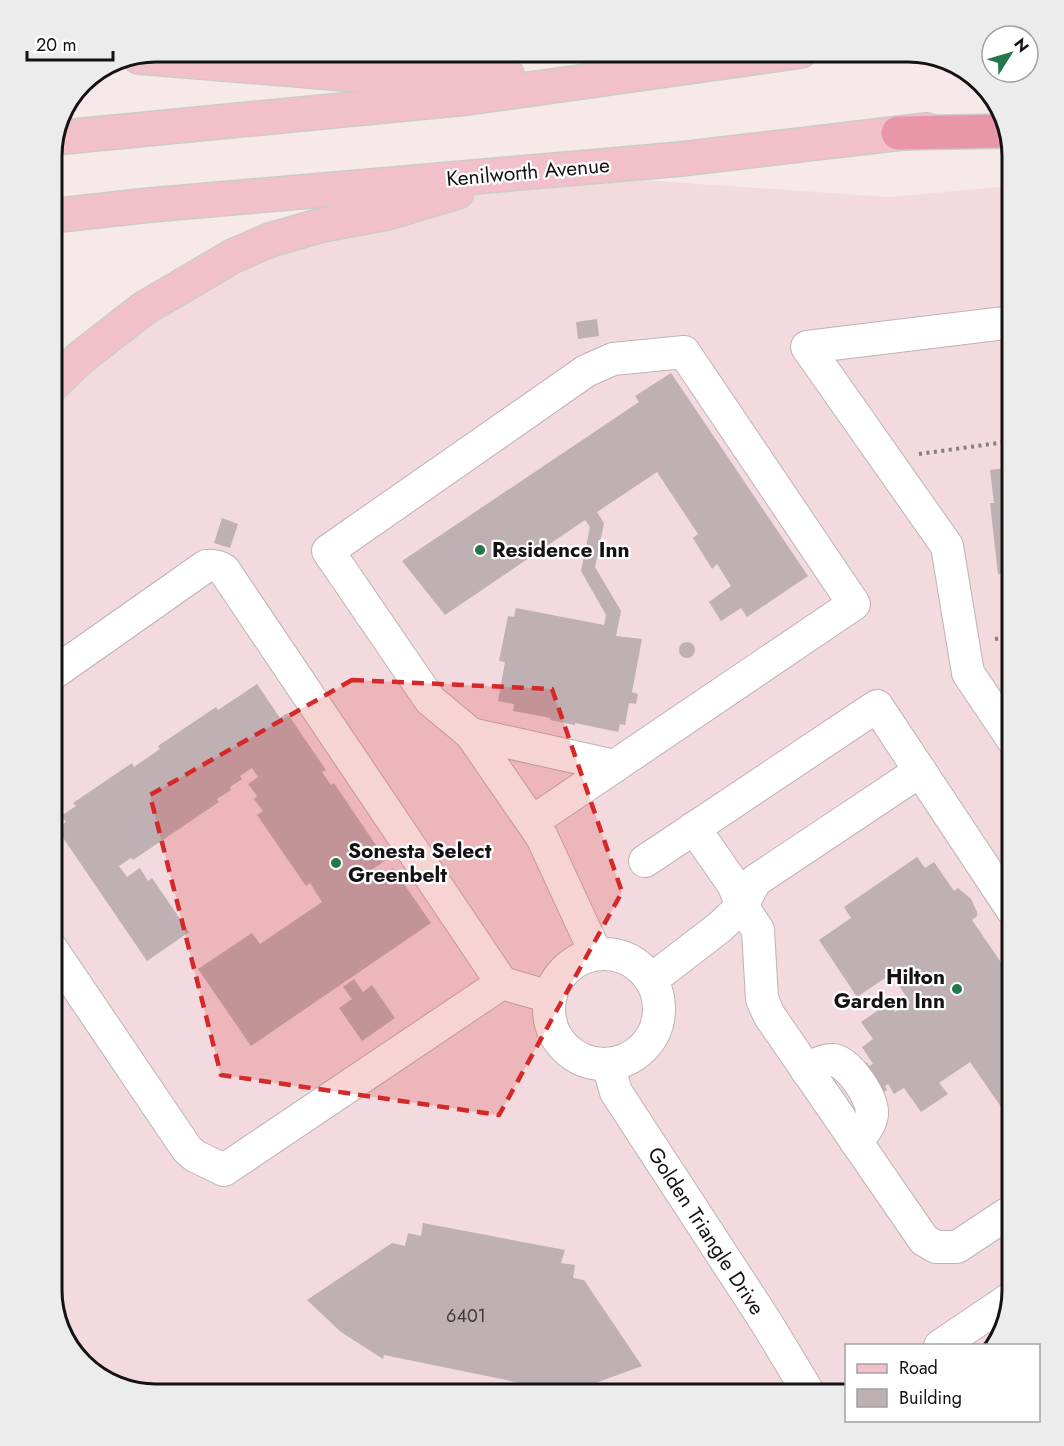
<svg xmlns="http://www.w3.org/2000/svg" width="1064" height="1446" font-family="Jost,sans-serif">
<rect width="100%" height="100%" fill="#f7e8ea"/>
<path fill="#f2dadf" d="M528 172 888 197 1013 186V1291L999 1343 996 1345 846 1346V1395H149L103 1381 65 1343 51 1290V386L233 256Z"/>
<g fill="#beb0b3">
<path d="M597 319 599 336 578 339 576 322Z"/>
<path d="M671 373 808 576 747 617 741 608 721 621 709 602 731 586 717 564 712 569 693 538 698 534 657 472 597 512 604 523 595 567 621 611 616 636 642 639 632 692 638 694 636 704 629 703 625 725 620 724 618 732 575 723V725L550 720 551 718 513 711 514 704 498 701 505 662 499 661 508 616 514 617 516 608 604 625 606 615 581 571 590 527 585 520 445 615 402 561 639 402 635 396Z"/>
<path d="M1013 467V606L1006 607 1003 574H998L990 503H994L990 470Z"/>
<path d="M222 518 238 524 230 548 214 543Z"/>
<circle cx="687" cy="650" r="8"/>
<path d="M257 684 280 718 287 713 326 770 322 772 331 785 334 783 386 860 363 876 368 884 393 868 431 923 251 1046 198 969 252 933 260 944 322 902 310 883 306 886 257 815 263 811 254 799 257 796 248 784 258 777 252 768 240 776 242 779 230 787 231 790 217 799 219 802 133 860 131 858 119 866 127 877 140 868 148 881 152 878 189 932 147 961 57 829 66 822 61 816 76 806 73 803 132 763 134 767 160 749 158 746 216 707 218 710Z"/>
<path d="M917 857 925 868 934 862 954 891 958 888 971 899 977 912V916L972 920 1013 980V1124L970 1062 939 1083 948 1094 921 1112 904 1088 894 1094 888 1084 885 1086 887 1090 858 1110 839 1082 867 1062 869 1066 873 1064 862 1047 873 1039 861 1022 889 1003 895 1012 910 1002 891 974 857 997 819 940 851 918 844 907Z"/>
<path d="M354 979 363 992 372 985 395 1018 362 1041 339 1008 352 999 343 987Z"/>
<path d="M423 1223 565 1250 561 1263 575 1265 573 1278 584 1280 642 1366 590 1385 550 1393V1389L384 1355 383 1359 341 1332 307 1300 392 1243 405 1246 408 1233 421 1236Z"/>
</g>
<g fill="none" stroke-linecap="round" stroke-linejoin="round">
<defs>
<g id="minor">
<path d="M51 675 206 566C214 565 218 566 224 570L502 983 550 997"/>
<path d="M471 734 615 766"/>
<path d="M1013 740 968 673 947 546 807 347 1013 322"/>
<path d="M532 822 854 604 684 352 613 359 586 371 328 551 430 700 471 734 542 837 596 954"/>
<path d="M694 828 733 884 742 906 758 930 762 999 769 1015 924 1240 936 1247H957L1013 1210"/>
<path d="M645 861 877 706 1013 911"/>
<path d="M51 948 187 1149 195 1156 224 1170 502 983"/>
<circle cx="604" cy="1009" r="55"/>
<path d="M651 980 720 927 742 906 755 881 920 771"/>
<path d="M608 1064 616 1092 766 1322 810 1395"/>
<path d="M807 1071C815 1066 823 1059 833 1060 849 1062 873 1098 872 1114 871 1125 863 1134 856 1142"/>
<path d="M940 1346 1011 1298"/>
</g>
<g id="major">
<path d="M139 57 358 75H507"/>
<path d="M54 138 467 98 801 51"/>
<path d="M51 216 150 205 681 159 927 130"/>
<path d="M51 386 79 359 143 309 233 256 270 240 322 225 387 213 457 192"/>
</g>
<path id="highway" d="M898 133 1006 131"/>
</defs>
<use href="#minor" stroke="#c0b2b4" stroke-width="34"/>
<use href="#major" stroke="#cccbcb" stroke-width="36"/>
<use href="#highway" stroke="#cccbcb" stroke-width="36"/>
<g stroke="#867d7e" stroke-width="4" stroke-dasharray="3 4.5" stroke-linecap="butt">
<path d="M919 454 1013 441"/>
<path d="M995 639 1013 636"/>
</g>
<use href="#minor" stroke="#fff" stroke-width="32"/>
<use href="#major" stroke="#f2c0cb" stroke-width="33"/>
<use href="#highway" stroke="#e996a8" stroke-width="33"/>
</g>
<path fill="#d62828" fill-opacity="0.2" stroke="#d62828" stroke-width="4.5" stroke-dasharray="12 8" stroke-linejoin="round" d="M352 680 552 689 622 892 499 1115 221 1075 150 795Z"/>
<g fill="#23774a" stroke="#fff" stroke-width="2">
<circle cx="480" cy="550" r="6"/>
<circle cx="336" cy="863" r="6"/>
<circle cx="957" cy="989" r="6"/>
</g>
<g text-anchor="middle" stroke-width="4.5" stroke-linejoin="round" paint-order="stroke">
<g font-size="18" fill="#403a3b">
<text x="466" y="1322">6401</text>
</g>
<g font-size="21" fill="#161213" stroke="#fff">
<text transform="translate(528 172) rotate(-5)" y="7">Kenilworth Avenue</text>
<text transform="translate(706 1231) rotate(57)" y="7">Golden Triangle Drive</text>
</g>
<g font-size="21" font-weight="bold" fill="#161213" stroke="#fff" text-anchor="start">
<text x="492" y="557">Residence Inn</text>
<text x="348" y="858">Sonesta Select<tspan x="348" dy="24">Greenbelt</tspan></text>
<text x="945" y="984" text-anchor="end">Hilton<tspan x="945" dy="24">Garden Inn</tspan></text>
</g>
</g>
<path d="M0 0H1064V1446H0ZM156 62H908A94 94 0 0 1 1002 156V1290A94 94 0 0 1 908 1384H156A94 94 0 0 1 62 1290V156A94 94 0 0 1 156 62Z" fill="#ececec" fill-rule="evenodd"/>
<path fill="none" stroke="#161213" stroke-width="3" d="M156 62H908A94 94 0 0 1 1002 156V1290A94 94 0 0 1 908 1384H156A94 94 0 0 1 62 1290V156A94 94 0 0 1 156 62Z"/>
<rect x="845" y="1344" width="195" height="78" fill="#ffffff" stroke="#a2a0a1" stroke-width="1.5"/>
<rect x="857" y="1364" width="30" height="9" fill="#f2c0cb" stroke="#a2a0a1" stroke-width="1.5"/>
<text x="899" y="1374" font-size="18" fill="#161213">Road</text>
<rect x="857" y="1389" width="30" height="18" fill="#beb0b3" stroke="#a2a0a1" stroke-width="1.5"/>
<text x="899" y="1404" font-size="18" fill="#161213">Building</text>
<g transform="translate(1010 54) rotate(53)"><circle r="28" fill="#ffffff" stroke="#a2a0a1" stroke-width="1.5"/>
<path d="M0-4.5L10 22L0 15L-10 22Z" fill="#23774a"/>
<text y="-9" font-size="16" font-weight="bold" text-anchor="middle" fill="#161213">N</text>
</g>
<path d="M27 51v9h86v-9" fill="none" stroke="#161213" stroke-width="3"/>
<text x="36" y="51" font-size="18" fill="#161213" stroke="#ffffff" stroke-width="4.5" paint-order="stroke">20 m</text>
</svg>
